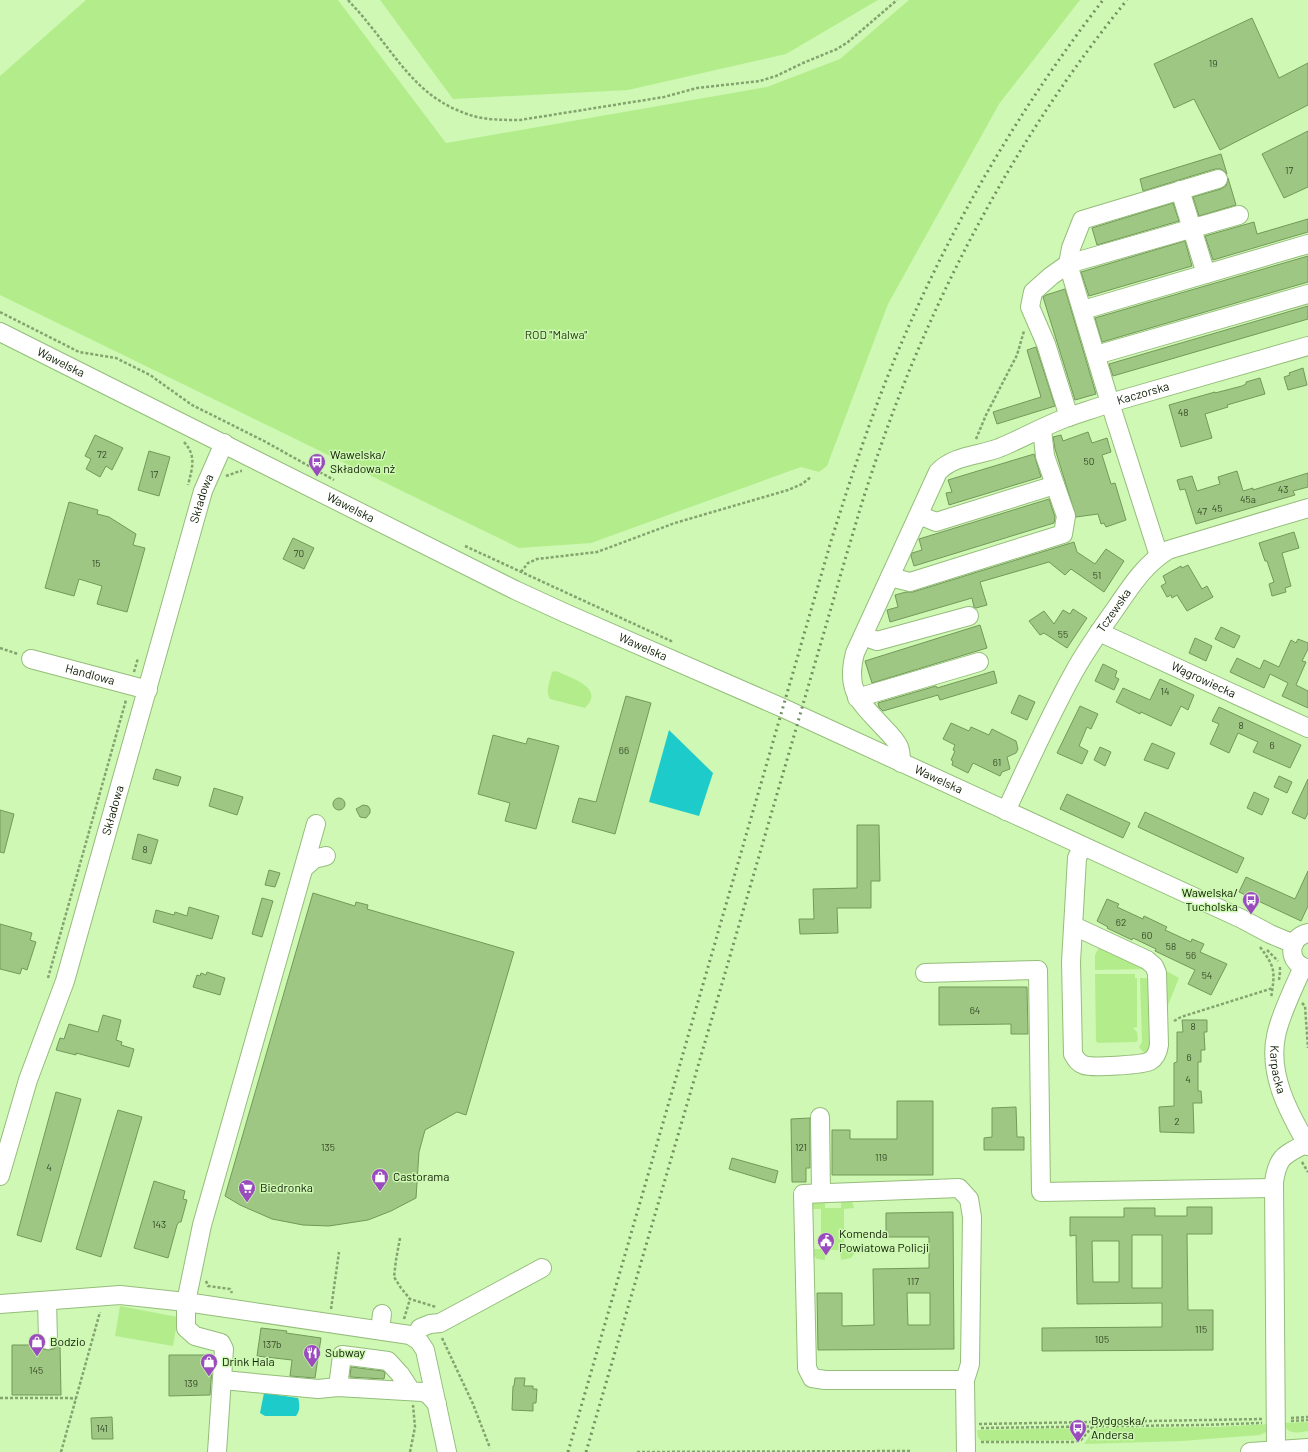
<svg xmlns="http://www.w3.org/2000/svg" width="1308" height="1452" font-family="Barlow,sans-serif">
<rect width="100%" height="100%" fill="#cef8b3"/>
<g fill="#b3ed8b">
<path d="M86 0H338L446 143 767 87 840 59 909 0H1080L999 104 888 304 827 466 819 472 801 467 591 543 519 548 0 295V76Z"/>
<path d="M380 0H878L786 54 628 90 453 99Z"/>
<path d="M556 671C571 678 606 688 585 708L550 699C545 690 550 681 552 672Z"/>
<path d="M1100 946 1149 969 1095 970V955Z"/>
<path d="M1161 968 1179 978 1168 1005 1162 1006Z"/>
<path d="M1095 974H1135V978H1137V1027L1133 1028 1137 1032 1138 1040 1136 1042 1098 1043 1096 1041Z"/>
<path d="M1140 978H1151L1152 1043 1148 1051 1145 1054 1139 1047 1142 1042Z"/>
<path d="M825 1198V1208H841V1198L852 1201 854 1208 844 1209V1249H855V1253L851 1258 841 1260 840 1250H825V1260L817 1259 812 1253 811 1249H821V1209H811V1204L814 1201Z"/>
<path d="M120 1306 178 1317 173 1346 115 1336Z"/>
<path d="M1308 1422V1431C1297 1433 1288 1435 1283 1423Z"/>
<path d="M1270 1424 1268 1431 1260 1435 1182 1441 1084 1444 1095 1428 1216 1427Z"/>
<path d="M1086 1428 1073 1440 984 1441 980 1440 978 1437 977 1430Z"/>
</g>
<g fill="#1dccca">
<path d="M669 730 713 773 699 816 649 802Z"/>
<path d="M264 1393 298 1398C300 1404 300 1411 296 1416H265L260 1413Z"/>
</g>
<g fill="#9fc784" stroke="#739959" fill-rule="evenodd">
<path d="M1252 18 1279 78 1308 63V105L1220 150 1194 99 1174 108 1154 64Z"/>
<path d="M1308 131V187L1284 198 1262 154Z"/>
<path d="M1221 154 1227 174 1221 169H1215L1143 191 1140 179Z"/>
<path d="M1228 178 1236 205 1199 216 1193 197 1221 189 1226 186Z"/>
<path d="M1173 203 1179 221 1097 245 1092 228Z"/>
<path d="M1308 219V232L1213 260 1205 236 1254 222 1257 234Z"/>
<path d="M1185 241 1192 266 1089 296 1081 272Z"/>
<path d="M1308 256V282L1102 342 1095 318Z"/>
<path d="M1065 289 1096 394 1075 400 1043 297 1046 295Z"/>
<path d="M1308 306V319L1113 376 1109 364Z"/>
<path d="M1036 347 1055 406 997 424 993 412 1041 397 1027 350Z"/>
<path d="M1303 368 1307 385 1288 390 1284 377 1290 375 1289 373Z"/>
<path d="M1260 378 1265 394 1227 405 1228 407 1205 414 1212 438 1181 447 1169 405 1215 392V393L1242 386 1246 384V382Z"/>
<path d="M1088 432 1092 443 1107 438 1111 452 1102 455 1111 484 1115 483 1126 520 1106 527 1104 523 1101 524 1098 514 1076 517 1055 449 1053 437 1061 435 1063 441Z"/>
<path d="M95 435 123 448 112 470 106 466 100 477 86 469 91 459 85 456Z"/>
<path d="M149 451 170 457 159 496 138 490Z"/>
<path d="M1034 454 1041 477 949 505 946 493 952 492 948 480Z"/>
<path d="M1237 471 1243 491 1253 488V490L1308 473V487L1293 491 1295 495 1196 524 1185 489 1180 490 1177 480 1192 476 1197 491 1220 484 1218 477Z"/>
<path d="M1049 499 1055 517 1054 523 914 566 911 556 912 553 922 550 919 539Z"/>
<path d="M69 502 98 510 97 514 109 517 136 534 133 545 145 548 127 612 97 604 102 586 79 579 74 596 45 588Z"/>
<path d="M1294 532 1299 548 1282 553 1291 586 1285 588 1286 592 1272 596 1269 584 1274 582 1267 561H1265L1259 543Z"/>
<path d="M293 538 314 548 304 569 283 559Z"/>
<path d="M1074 542 1077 552 1095 564 1106 549 1124 561 1104 592 1071 569 1065 575 1049 562 980 582 987 605 976 608 974 607 972 598 890 622 887 610 898 607 895 595 906 592H913Z"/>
<path d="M1188 565 1202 589 1207 586 1213 597 1187 611 1177 595 1172 598 1171 595 1167 597 1161 586 1166 583 1163 576 1181 566 1182 568Z"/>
<path d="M1073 609 1087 618 1067 648 1044 633 1040 635 1029 621 1044 611 1054 624 1063 610 1070 614Z"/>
<path d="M980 625 987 648 872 683 865 661Z"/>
<path d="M1221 627 1240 636 1234 648 1215 639Z"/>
<path d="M1195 638 1212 646 1206 661 1189 653Z"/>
<path d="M1298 639 1308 643V649L1302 661 1306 662 1296 685 1308 691V708L1282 696 1288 683 1270 674 1264 688 1230 672 1237 658 1260 669 1264 660 1279 667 1291 640 1296 643Z"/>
<path d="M1103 664 1117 671 1115 677 1119 679 1114 690 1095 681Z"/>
<path d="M994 671 997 683 940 700 938 695 883 711 879 707 878 703 936 686 937 688Z"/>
<path d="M1160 679 1194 695 1188 710 1181 706 1171 726 1141 712 1140 714 1116 702 1123 688 1150 700Z"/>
<path d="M1019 695 1035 702 1027 720 1011 713Z"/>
<path d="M626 696 651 703 615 834 572 822 579 798 596 802Z"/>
<path d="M1080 706 1098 714 1091 729 1087 727 1079 746 1088 751 1082 764 1057 753Z"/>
<path d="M1219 707 1301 745 1290 768 1253 752 1258 742 1238 733 1229 753 1210 744 1219 724 1212 721Z"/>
<path d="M951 723 969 731 971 727 989 735 992 729 1016 741 1018 749 1016 753 1007 757 1010 769 1002 772 1000 776 973 763 968 773 952 765 953 761 951 760 955 751 953 750 955 745 943 739Z"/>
<path d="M493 735 526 744 528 738 559 746 536 829 505 821 510 803 478 794Z"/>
<path d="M1152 743 1175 753 1168 769 1144 760Z"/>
<path d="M1100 747 1111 752 1105 766 1094 760Z"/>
<path d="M156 769 181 777 178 786 153 779Z"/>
<path d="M1279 776 1292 782 1287 793 1274 787Z"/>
<path d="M1308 779V813L1305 819 1292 813Z"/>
<path d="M214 788 243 797 237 815 209 806Z"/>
<path d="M1254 792 1269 799 1262 815 1247 808Z"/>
<path d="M1067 794 1130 823 1123 838 1060 809Z"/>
<circle cx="339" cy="804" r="6"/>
<path d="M363 805 368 806 370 809V813L366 818 360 817 356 809Z"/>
<path d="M0 810 14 814 4 853 0 852Z"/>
<path d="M1145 812 1244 858 1237 873 1138 827Z"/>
<path d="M857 825H879L880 881H871V908H837L838 933 800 934 799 919H814L813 889 857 888Z"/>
<path d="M138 834 158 840 151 864 132 859Z"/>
<path d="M269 870 280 873 275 887 265 885Z"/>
<path d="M1308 871V906L1301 921 1239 892 1246 877 1295 899Z"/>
<path d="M313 893 355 906 356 902 368 905 367 909 514 952 466 1115 457 1112 425 1130 419 1152 416 1198 391 1211 368 1220 329 1226 303 1225 272 1219 240 1205 225 1196Z"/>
<path d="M262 898 273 901 262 937 252 934Z"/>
<path d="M1107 899 1119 904 1117 907 1143 919 1144 916 1167 927 1165 930 1191 942 1192 939 1204 944 1200 952 1227 964 1211 995 1188 984 1195 970 1155 951 1156 949 1133 938 1132 940 1107 928 1108 927 1097 921Z"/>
<path d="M189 907 219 916 212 939 153 922 156 910 174 915 175 912 187 916Z"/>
<path d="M0 924 32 933 30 940 36 942 27 970 22 968 20 974 0 969Z"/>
<path d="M207 972 225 978 220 995 193 987 197 975 200 976 201 973 206 975Z"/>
<path d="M939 987H1027L1028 1034H1011V1024L939 1025Z"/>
<path d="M103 1015 121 1020 116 1040 122 1042 121 1045 134 1049 129 1067 76 1053V1055L56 1050 60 1038 64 1039 69 1024 98 1032Z"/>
<path d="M1182 1020H1207V1032H1204L1205 1050H1201V1062H1198V1091H1201L1202 1103H1193L1194 1133 1160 1132 1159 1107 1174 1106V1063L1177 1062V1032H1183Z"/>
<path d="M56 1092 81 1099 41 1242 17 1235Z"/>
<path d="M897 1101H933V1175H832V1130H850V1139H897Z"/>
<path d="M1016 1107 1017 1137H1024V1150H984V1138L992 1137V1108Z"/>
<path d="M118 1110 142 1117 101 1257 76 1249Z"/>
<path d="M810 1118V1168H806V1182H792L791 1119Z"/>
<path d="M732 1158 778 1171 775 1183 729 1169Z"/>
<path d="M154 1181 185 1191 183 1199 187 1200 181 1222H179L177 1225 168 1258 134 1248Z"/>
<path d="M1187 1207H1212V1234H1187L1188 1310H1213V1350L1042 1351V1328L1162 1327V1303L1077 1304 1076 1235 1070 1236V1217H1124V1208H1155V1216H1187ZM1132 1235H1162V1288H1132ZM1092 1241H1119V1282H1093Z"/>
<path d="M953 1212 954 1349 818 1350 817 1293H842V1326L874 1325 873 1269 929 1268V1237H886V1213ZM907 1293H930V1325H908Z"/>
<path d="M261 1328 287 1331 286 1333 321 1338 315 1378 290 1376 292 1360 257 1356Z"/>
<path d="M12 1345H39L43 1349 48 1350 54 1349 57 1345H60L61 1395H12Z"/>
<path d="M169 1355H213L210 1395 169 1396Z"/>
<path d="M351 1367 383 1371 385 1373 384 1379 350 1377Z"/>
<path d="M515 1378H525L524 1386H533V1389H537L536 1403H533V1411L512 1410 513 1386H514Z"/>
<path d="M112 1417 113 1439H92L91 1418Z"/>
</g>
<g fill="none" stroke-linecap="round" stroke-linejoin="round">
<defs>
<g id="minor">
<path d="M1180 190 1206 274"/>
<path d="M1083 310 1308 244"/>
<path id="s1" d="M0 332 515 590 565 613 783 708 1242 919 1270 934 1294 944"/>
<path d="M1096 355 1308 294"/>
<path d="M1069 417 1046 344 1030 307 1033 292 1051 276 1068 264 1239 215"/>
<path d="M919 515 936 522 1055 485"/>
<path id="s2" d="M1159 556 1110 403 1308 346"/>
<path d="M890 577 910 582 1063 534 1066 516 1045 456 1042 429"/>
<path id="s3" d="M1099 632 1308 728"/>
<path d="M863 636 877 641 969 616"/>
<path id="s4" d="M31 659 148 690"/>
<path d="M857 698 979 662"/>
<path d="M901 763C901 758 901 752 899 747 896 740 890 734 884 728 860 702 845 691 855 653L938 472C954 455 978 456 999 448 1021 439 1042 427 1063 419 1079 413 1094 409 1110 403L1068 264 1071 248 1082 220 1218 179"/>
<path id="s5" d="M1006 811C1028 764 1049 717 1074 672 1086 650 1101 629 1116 608 1131 586 1145 564 1168 550L1308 508"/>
<path d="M304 868 314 859 326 856"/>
<path d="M1074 926 1147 960 1154 966 1157 973 1159 1045C1158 1052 1155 1058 1150 1061 1143 1065 1091 1068 1084 1065 1078 1063 1076 1059 1073 1054L1071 962 1077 858 1082 847"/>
<path d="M1308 933C1287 938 1287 963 1308 969"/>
<path id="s6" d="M1303 967C1294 987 1280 1015 1276 1036 1268 1075 1289 1113 1308 1146"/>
<path d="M925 973 1038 970 1041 1192 1274 1188"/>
<path d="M820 1117 821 1193"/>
<path id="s7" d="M0 1176 28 1080 65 981 203 491 224 443"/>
<path d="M47 1301 48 1340"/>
<path d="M0 1304 120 1295 186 1302 410 1335 419 1341 425 1350 447 1452"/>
<path d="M420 1328 430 1324 440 1323 542 1268"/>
<path d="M380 1330 382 1314"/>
<path d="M223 1380 318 1389 338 1387 422 1392 428 1394 437 1404"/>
<path d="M965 1380H825L812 1378 807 1368 803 1194 959 1188 969 1199 972 1217 970 1364 965 1380 966 1452"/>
<path d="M338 1387 342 1355 388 1361 400 1374 411 1391"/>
<path d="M1276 1450 1274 1182C1278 1155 1285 1155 1307 1143"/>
<path d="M217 1452 224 1349 221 1343 195 1336 186 1328V1302L202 1225 316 824"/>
<path d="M1250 1452 1308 1448"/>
</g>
</defs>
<use href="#minor" stroke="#95bd7b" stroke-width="20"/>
<g stroke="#84a36f" stroke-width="2.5" stroke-dasharray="3 2" stroke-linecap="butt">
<path d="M348 0C355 8 362 15 368 23 402 64 421 102 477 117 491 120 505 120 520 120L664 97 697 88 760 81 776 76 803 63 837 49 848 42 897 0"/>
<path d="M0 312 79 352 116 358 150 375 192 405 264 441 334 480"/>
<path d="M976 439 986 415 1017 355 1024 331"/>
<path d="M184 442C197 456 192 469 188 485"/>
<path d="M226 476 240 471H242"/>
<path d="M465 546 671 641 672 643"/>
<path d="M521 572 528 563 537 559 597 552 675 523 788 490 802 484 811 477"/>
<path d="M0 648 18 654"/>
<path d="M134 672 138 658"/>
<path d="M1260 947C1276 968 1275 972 1271 998"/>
<path d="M1267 950 1278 961"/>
<path d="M48 978 126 700"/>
<path d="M1279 980 1280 972V966"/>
<path d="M1302 1003 1305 1006 1308 1048"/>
<path d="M1174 1021 1181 1017 1273 988"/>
<path d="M1302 1162 1308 1172"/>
<path d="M400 1238 396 1260 394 1277 401 1288 410 1299 436 1307"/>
<path d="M206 1281 208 1286 230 1289 232 1293"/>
<path d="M331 1309 339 1252"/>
<path d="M404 1319 410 1299"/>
<path d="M442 1338 473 1404 490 1448"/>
<path d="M0 1398H70L76 1399"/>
<path d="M1291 1418 1308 1417"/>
<path d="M1291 1421 1308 1420"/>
<path d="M979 1424 1262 1419"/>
<path d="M981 1428 1201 1425 1262 1423"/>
<path d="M981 1442H1075L1081 1440 1093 1426"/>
<path d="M61 1452 100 1312"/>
<path d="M410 1452 415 1427 413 1405"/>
<path d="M637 1452 910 1451"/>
</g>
<use href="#minor" stroke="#fff" stroke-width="18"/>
<g stroke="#738f5f" stroke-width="3" stroke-dasharray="2 4" stroke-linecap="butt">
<path d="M568 1452 831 541C849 484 867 428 889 373 943 239 1015 114 1103 0"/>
<path d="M586 1452 847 553C855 527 862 501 871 475 926 306 1015 137 1127 0"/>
</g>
</g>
<defs>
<symbol id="bus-pin" viewBox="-11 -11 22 30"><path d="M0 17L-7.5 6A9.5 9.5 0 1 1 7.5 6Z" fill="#9a4cbe" stroke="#cef8b3"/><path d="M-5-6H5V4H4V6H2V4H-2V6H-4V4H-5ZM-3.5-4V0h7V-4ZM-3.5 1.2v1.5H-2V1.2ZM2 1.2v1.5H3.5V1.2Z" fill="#fff"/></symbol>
<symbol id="shop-pin" viewBox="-11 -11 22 30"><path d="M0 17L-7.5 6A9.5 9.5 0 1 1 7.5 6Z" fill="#9a4cbe" stroke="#cef8b3"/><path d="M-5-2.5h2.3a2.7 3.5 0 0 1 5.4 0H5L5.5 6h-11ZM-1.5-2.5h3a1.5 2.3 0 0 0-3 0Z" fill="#fff"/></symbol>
<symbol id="supermarket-pin" viewBox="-11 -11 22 30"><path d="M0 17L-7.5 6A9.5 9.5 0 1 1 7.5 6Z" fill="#9a4cbe" stroke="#cef8b3"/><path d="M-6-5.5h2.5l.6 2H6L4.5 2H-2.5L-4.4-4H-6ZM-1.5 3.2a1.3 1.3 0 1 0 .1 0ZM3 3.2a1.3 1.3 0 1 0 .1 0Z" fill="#fff"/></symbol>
<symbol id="civic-pin" viewBox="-11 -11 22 30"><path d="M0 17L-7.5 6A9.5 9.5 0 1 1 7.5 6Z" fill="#9a4cbe" stroke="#cef8b3"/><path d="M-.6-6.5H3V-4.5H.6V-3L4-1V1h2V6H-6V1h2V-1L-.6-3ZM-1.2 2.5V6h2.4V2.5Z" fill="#fff"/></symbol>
<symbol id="restaurant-pin" viewBox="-11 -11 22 30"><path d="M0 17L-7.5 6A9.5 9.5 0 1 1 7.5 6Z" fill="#9a4cbe" stroke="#cef8b3"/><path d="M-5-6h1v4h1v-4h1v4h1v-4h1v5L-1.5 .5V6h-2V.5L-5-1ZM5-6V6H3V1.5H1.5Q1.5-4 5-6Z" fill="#fff"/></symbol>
</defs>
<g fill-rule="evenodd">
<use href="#bus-pin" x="307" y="452" width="20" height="27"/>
<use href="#bus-pin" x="1241" y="890" width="20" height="27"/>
<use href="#shop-pin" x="370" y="1167" width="20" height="27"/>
<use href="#supermarket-pin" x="237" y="1178" width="20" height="27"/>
<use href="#civic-pin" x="816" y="1231" width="20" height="27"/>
<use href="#shop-pin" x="27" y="1332" width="20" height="27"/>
<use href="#restaurant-pin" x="302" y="1343" width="20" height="27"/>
<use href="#shop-pin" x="199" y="1352" width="20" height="27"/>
<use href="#bus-pin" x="1068" y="1418" width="20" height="27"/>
</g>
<g text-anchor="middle" stroke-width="3" stroke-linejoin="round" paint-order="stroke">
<g font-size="10" fill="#344825">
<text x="1213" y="67">19</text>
<text x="1289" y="174">17</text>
<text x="1183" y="416">48</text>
<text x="102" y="458">72</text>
<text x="1089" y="465">50</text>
<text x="154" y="478">17</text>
<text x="1283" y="493">43</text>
<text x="1248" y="503">45a</text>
<text x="1217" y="512">45</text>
<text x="1202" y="515">47</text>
<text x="299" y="557">70</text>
<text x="96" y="567">15</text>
<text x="1097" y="579">51</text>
<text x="1063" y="638">55</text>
<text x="1165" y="695">14</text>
<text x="1241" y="729">8</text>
<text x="1272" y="749">6</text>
<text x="624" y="754">66</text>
<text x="997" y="766">61</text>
<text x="145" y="853">8</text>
<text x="1121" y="926">62</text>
<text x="1147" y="939">60</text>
<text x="1171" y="950">58</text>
<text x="1191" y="959">56</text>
<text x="1207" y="979">54</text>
<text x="975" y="1014">64</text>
<text x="1193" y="1030">8</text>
<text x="1189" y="1061">6</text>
<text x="1188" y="1083">4</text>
<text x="1177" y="1125">2</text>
<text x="328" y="1151">135</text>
<text x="801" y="1151">121</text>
<text x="881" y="1161">119</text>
<text x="49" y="1171">4</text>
<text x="159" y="1228">143</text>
<text x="913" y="1285">117</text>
<text x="1201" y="1333">115</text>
<text x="1102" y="1343">105</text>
<text x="272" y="1348">137b</text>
<text x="36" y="1374">145</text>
<text x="191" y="1387">139</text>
<text x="102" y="1432">141</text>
</g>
<g font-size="12" fill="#253e12" stroke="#cef8b3">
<text x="556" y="339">ROD "Malwa"</text>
</g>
<g font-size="12" fill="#101e05" stroke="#cef8b3">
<text dy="4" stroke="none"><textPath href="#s1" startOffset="68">Wawelska</textPath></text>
<text dy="4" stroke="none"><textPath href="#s2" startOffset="195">Kaczorska</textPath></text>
<text dy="4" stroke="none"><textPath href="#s7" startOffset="707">Składowa</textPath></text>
<text dy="4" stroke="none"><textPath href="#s1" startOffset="392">Wawelska</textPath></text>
<text dy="4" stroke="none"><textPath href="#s5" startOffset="228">Tczewska</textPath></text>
<text dy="4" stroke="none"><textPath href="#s1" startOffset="716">Wawelska</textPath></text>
<text dy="4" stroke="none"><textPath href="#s4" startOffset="61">Handlowa</textPath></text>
<text dy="4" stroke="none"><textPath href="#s3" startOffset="115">Wągrowiecka</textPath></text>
<text dy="4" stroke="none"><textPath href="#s1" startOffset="1040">Wawelska</textPath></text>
<text dy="4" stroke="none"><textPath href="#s7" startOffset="383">Składowa</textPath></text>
<text dy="4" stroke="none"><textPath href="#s6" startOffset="108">Karpacka</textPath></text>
</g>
<g font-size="12" fill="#101e05" stroke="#cef8b3" text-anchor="start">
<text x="330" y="459">Wawelska/<tspan x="330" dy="14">Składowa nż</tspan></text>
<text x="1238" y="897" text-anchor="end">Wawelska/<tspan x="1238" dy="14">Tucholska</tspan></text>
<text x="393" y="1181">Castorama</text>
<text x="260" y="1192">Biedronka</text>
<text x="839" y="1238">Komenda<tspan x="839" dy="14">Powiatowa Policji</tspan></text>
<text x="50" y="1346">Bodzio</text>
<text x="325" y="1357">Subway</text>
<text x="222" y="1366">Drink Hala</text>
<text x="1091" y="1425">Bydgoska/<tspan x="1091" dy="14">Andersa</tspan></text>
</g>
</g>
</svg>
